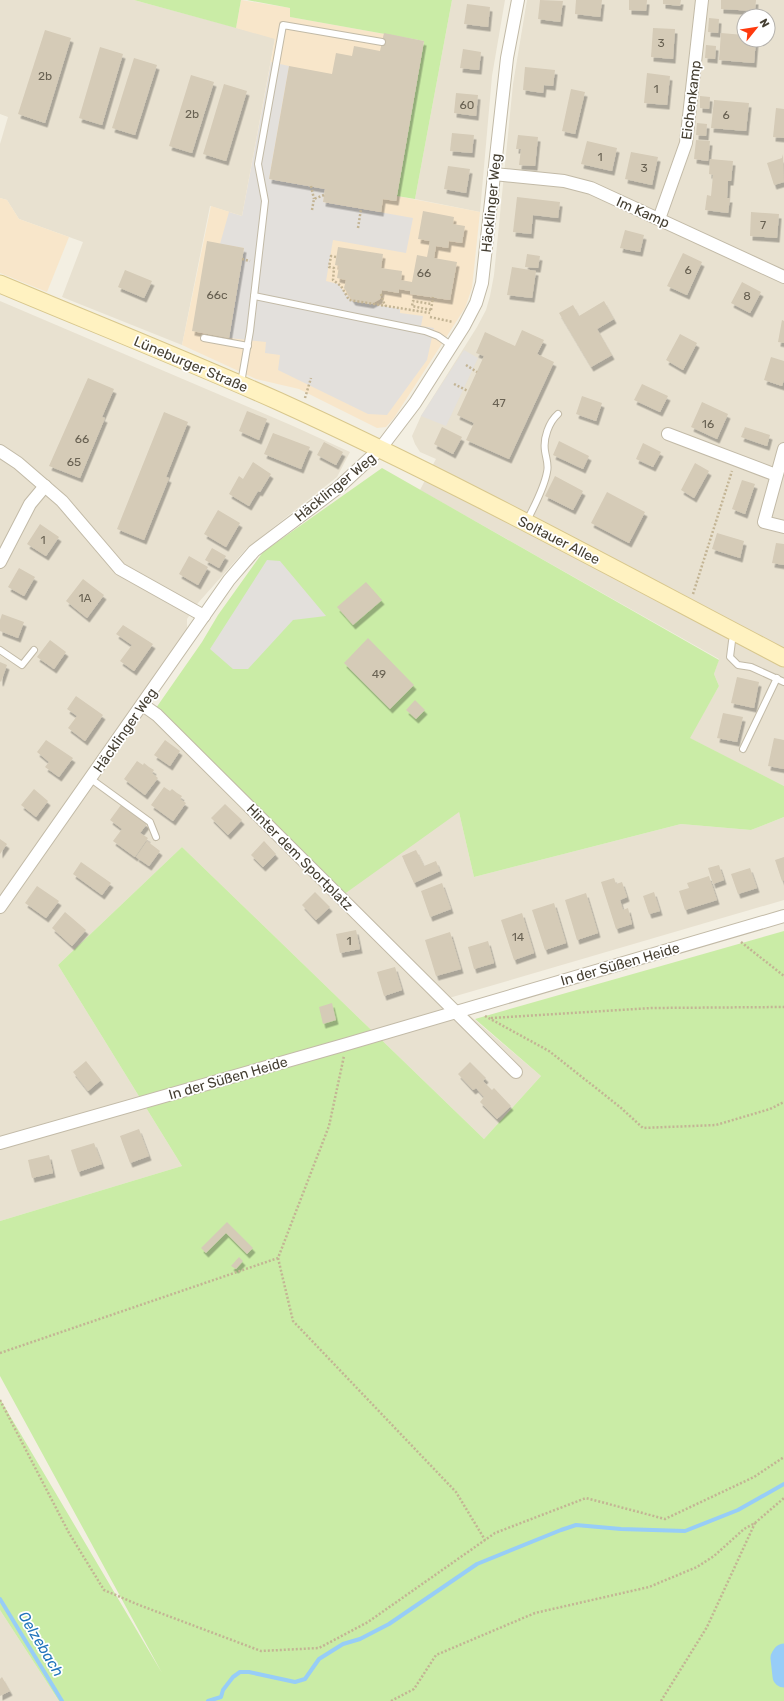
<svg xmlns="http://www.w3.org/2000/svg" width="784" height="1701" font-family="Rubik,sans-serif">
<defs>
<filter id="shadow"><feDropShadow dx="2.5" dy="4.5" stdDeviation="0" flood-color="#0004"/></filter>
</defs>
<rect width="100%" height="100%" fill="#f3efe2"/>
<g fill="#e8e1d0" fill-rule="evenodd">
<path d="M0 0H134L275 38 242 216 210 206 182 345 62 297 83 242 19 219 7 200 0 198V144L8 117 0 114Z"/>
<path d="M452 0H505L492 76 480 212 415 199Z"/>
<path d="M527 0H784V786L689 738 719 686 714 674 719 659 420 490 436 459 420 452 415 444 412 436 421 416 477 327 486 310 490 296 494 275 513 84ZM744 16H768V40H744Z"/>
<path d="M0 301 293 426 350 452 337 477 246 549 198 603 187 619V629L143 697 156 709 459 812 474 877 681 824 751 830 784 817V900L449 998 541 1076 484 1139 182 847 58 965 182 1166 0 1221Z"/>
<path d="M0 1610 59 1701H0Z"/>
</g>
<g fill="#f8e6ca">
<path d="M241 0 290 8V17L424 41 397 196 480 212 472 288 465 308 394 418 386 427 377 428 299 389 256 379 182 345 211 206 242 216 275 39 236 28Z"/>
<path d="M0 198 7 200 19 219 69 237 47 292 0 273Z"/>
</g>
<g fill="#caeca6">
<path d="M134 0H241L236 28Z"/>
<path d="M247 0H452L415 199 397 196 424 41 290 17V8Z"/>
<path d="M382 468 719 660 714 674 719 686 690 738 784 786V817L751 830 681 824 474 877 459 812 343 895 156 708 202 642 218 615 263 552Z"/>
<path d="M182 847 484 1139 541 1076 475 1019 784 931V1701H59L0 1610V1399L162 1673 0 1376V1221L182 1166 58 965Z"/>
</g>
<g fill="#e3e0dc">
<path d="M271 62 289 66 269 179 325 189 323 202 413 218 406 253 333 240 326 281 338 284 352 301 400 309V313L423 316 421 326 434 328 427 360 387 415 368 414 278 370 280 355 265 353 266 342 229 338 244 248 220 244 229 212 242 216Z"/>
<path d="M464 350 478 358 446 426 421 416Z"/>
<path d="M267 560 280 561 326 616 293 620 248 669H233L210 649Z"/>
</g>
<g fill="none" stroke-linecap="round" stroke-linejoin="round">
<g stroke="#97cdf7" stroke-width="4">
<path d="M0 1599 62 1701"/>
<path d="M208 1701 221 1697 223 1690 233 1677 240 1672H249L295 1682 305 1679 319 1659 343 1644 360 1639 389 1624 477 1564 561 1530 576 1525 621 1529 685 1531 738 1510 784 1484"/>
</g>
<path stroke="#97cdf7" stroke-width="23" d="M784 1655 782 1658 784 1676"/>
</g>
<g fill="#d5cbb7" filter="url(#shadow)">
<path d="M540 0 563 1 560 22 538 19Z"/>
<path d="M576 0H602L600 17 575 14Z"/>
<path d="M629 0H647L646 11 629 10Z"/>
<path d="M663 0H681L680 6 663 4Z"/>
<path d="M721 0H756L755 11 721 9Z"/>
<path d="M467 4 490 7 488 27 464 24Z"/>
<path d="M709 18 719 19 718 33 708 32Z"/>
<path d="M653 28 675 29 673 59 651 57Z"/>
<path d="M45 30 71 38 45 123 18 114Z"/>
<path d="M384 33 424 41 396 201 383 199 381 212 323 202 325 189 269 179 289 66 332 74 336 53 352 56 354 46 380 51Z"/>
<path d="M721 33 744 35V40H756L754 63 719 60Z"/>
<path d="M706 45 716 46 715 59 705 58Z"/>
<path d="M100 47 123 54 102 125 79 118Z"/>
<path d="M463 49 481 52 479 70 460 68Z"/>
<path d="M134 58 157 65 135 135 112 128Z"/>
<path d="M525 67 555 70 553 86 544 85 543 93 523 90Z"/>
<path d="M647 73 670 76 667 105 644 103Z"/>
<path d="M191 75 214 82 192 153 169 146Z"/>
<path d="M224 84 247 91 226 161 203 154Z"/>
<path d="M571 89 585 92 575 134 562 131Z"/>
<path d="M456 93 478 95 476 116 454 113Z"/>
<path d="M700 96 710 97 709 109 700 108Z"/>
<path d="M714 100 749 103 746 131 711 128Z"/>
<path d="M776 108 784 109V138L773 137Z"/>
<path d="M697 123 707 124 706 136 696 135Z"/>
<path d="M452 133 474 135 472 153 450 151Z"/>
<path d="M518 135 538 137 535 166 519 165 521 149H516Z"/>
<path d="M696 140 710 141 708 161 694 159Z"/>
<path d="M587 141 617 148 612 171 581 164Z"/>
<path d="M631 152 658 157 652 185 625 179Z"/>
<path d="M783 154 784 182 774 185 767 163 782 158Z"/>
<path d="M710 159 733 161 731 181H728L727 198H730L728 213 705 210 707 195 711 196 713 175 709 174Z"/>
<path d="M448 166 470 169 466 193 444 189Z"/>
<path d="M517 197 560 202 558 218 533 215 531 234 513 232Z"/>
<path d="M423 211 454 217 453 224 465 226 462 243 449 241 448 248 436 246 434 258 457 262 450 300 410 294V291L399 289V293L382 290 380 299 371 304 353 301 344 288 346 280 337 278 339 266 335 265 338 247 383 254 381 268 402 271 401 280 412 282 417 255 427 257 430 241 418 239Z"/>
<path d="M751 212 779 214 777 238 750 236Z"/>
<path d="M625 230 644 235 640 252 620 248Z"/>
<path d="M207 241 244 248 229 338 192 331Z"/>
<path d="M683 253 702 262 687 295 667 286Z"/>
<path d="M527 254 540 256 538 268 525 267Z"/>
<path d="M512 267 536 271 532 298 507 295Z"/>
<path d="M125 270 152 281 144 298 118 287Z"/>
<path d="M742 282 761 292 750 313 731 303Z"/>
<path d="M604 301 614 319 597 329 612 355 591 367 559 313 573 305 579 316Z"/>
<path d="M782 320 784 321V343L778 342Z"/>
<path d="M522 330 544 340 537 354 554 362 509 459 466 440 474 423 457 415 484 356 476 353 485 332 515 346Z"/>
<path d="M680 334 697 343 683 370 666 360Z"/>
<path d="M771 357 784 361V380L782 386 764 380Z"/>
<path d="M88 378 114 389 102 417 105 418 80 478 49 466Z"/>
<path d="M642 384 668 396 660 412 634 400Z"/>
<path d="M582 396 602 403 596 421 576 414Z"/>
<path d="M702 402 728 414 717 439 691 427Z"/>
<path d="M247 411 267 419 259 440 239 431Z"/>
<path d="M164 412 188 422 166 477 169 478 144 540 117 529Z"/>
<path d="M442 427 462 437 453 454 434 444Z"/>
<path d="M745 427 770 435 767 446 741 437Z"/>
<path d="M273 433 310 447 301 469 264 454Z"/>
<path d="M559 441 589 456 583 469 553 455Z"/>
<path d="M324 442 343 452 336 465 317 455Z"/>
<path d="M643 443 661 452 653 467 636 459Z"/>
<path d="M253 462 271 474 260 492 258 491 249 506 229 494 239 476 243 479Z"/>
<path d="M695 463 709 471 694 498 681 490Z"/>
<path d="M555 476 583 491 573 510 545 496Z"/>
<path d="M742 480 755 484 745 514 732 509Z"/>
<path d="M607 492 645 512 629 543 591 523Z"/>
<path d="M218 510 240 523 226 547 204 534Z"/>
<path d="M40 524 59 537 46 556 27 544Z"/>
<path d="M717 533 744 541 740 558 712 549Z"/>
<path d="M776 543 784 544V565L772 563Z"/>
<path d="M212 548 226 556 219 568 205 560Z"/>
<path d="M189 556 208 567 198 585 179 574Z"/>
<path d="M19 568 35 577 24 596 8 587Z"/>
<path d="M83 579 104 595 87 618 66 601Z"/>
<path d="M366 582 382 600 353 625 337 607Z"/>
<path d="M2 614 24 622 18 638 0 631V620Z"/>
<path d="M123 625 153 644 134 671 120 661 132 645 116 634Z"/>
<path d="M368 638 414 685 390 709 344 663Z"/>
<path d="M50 640 66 652 54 669 37 657Z"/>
<path d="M0 662 7 665 1 682 0 681Z"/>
<path d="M737 677 759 682 754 708 731 703Z"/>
<path d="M76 696 103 715 85 741 68 728 77 716 67 709Z"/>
<path d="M415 700 425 710 416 719 406 710Z"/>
<path d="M723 713 743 717 737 742 717 738Z"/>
<path d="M774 738 784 740V769L768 766Z"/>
<path d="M46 740 73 758 59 777 45 767 49 762 37 752Z"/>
<path d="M165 740 180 751 170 766 154 755Z"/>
<path d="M137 761 143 765 144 763 149 767 154 770 152 773 158 778 145 795 124 779Z"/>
<path d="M164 787 170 791 172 789 177 793 182 796 180 799 186 803 173 821 151 805Z"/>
<path d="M34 789 48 801 36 817 21 805Z"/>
<path d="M225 804 242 820 228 835 211 818Z"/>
<path d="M121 805 147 824 140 833 148 838 135 857 113 841 122 829 110 820Z"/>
<path d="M0 839 7 844 0 854Z"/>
<path d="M147 841 160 851 149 866 136 857Z"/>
<path d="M264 841 276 854 263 867 251 855Z"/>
<path d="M416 850 424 866 436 861 440 871 414 883 402 856Z"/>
<path d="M784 857V880L782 881 775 860Z"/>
<path d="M81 862 111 883 102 895 73 874Z"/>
<path d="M719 865 724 880 713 884 708 868Z"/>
<path d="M750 868 757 888 738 894 731 874Z"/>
<path d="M709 876 717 900 685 910 679 891 689 888 687 883Z"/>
<path d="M614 878 616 884 622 882 627 897 620 900 623 910 628 908 632 924 616 929 601 882Z"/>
<path d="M442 883 451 909 430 917 421 891Z"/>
<path d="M37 886 59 901 46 918 25 903Z"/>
<path d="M315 892 330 907 316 920 302 905Z"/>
<path d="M654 892 660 911 649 914 643 896Z"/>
<path d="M586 893 598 933 577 940 565 900Z"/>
<path d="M554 903 566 943 545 950 532 910Z"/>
<path d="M65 912 86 930 72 946 52 928Z"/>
<path d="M522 913 534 953 514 960 501 920Z"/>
<path d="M356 930 360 949 340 953 336 934Z"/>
<path d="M450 932 461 969 436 976 425 940Z"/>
<path d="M488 941 494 963 474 969 468 947Z"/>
<path d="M395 967 402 990 384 996 377 972Z"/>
<path d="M332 1003 336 1020 323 1024 319 1007Z"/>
<path d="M86 1061 101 1080 88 1091 73 1072Z"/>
<path d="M470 1062 486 1078 483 1081 492 1090 494 1088 511 1106 497 1119 480 1102 484 1097 476 1088 473 1090 458 1074Z"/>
<path d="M139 1129 149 1156 130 1163 120 1136Z"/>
<path d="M94 1143 102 1164 78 1172 71 1150Z"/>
<path d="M49 1155 53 1173 32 1178 28 1160Z"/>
<path d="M227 1222 253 1248 247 1254 226 1233 206 1253 201 1248Z"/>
<path d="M239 1257 243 1261 236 1269 231 1266Z"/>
<path d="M2 1677 10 1691 0 1696V1679Z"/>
</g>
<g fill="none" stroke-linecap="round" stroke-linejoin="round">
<defs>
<g id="lane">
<path d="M254 296 425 331 438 336 452 346"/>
<path d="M204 338 248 346"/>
<path d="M241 383 250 331 265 201 258 164 283 25 382 42"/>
<path d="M527 521C534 506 544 489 547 472 549 465 546 458 545 451 543 438 549 422 558 414"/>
<path d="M735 634 732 641 730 657 738 665 751 667 784 682"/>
<path d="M0 650 22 665 34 650"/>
<path d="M743 749 777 678"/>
<path d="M91 779 150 822 156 837"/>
</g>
<g id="street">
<path d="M494 174 564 181 591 188 784 277"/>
<path d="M659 219 686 143 702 0"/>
<path d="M668 434 776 475"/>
<path d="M784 449 764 522 784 527"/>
<path d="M0 451 18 463 62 501 120 569 204 616"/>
<path d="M0 562 30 504 45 486"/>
<path d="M143 705 157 715 516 1072"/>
<path d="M0 907 229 580 254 551 339 487 380 449 415 403 464 326 476 303 482 283 507 58 518 0"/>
<path d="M0 1143 347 1044 784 916"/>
</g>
<path id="secondary" d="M0 284C93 323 186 360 278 401 450 479 616 570 784 658"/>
</defs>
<use href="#lane" stroke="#c2baa7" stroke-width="8"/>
<use href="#street" stroke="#c2baa7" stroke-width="14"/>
<use href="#secondary" stroke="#d8c78d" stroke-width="19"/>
<g stroke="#c3b494" stroke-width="2.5" stroke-dasharray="2 2" stroke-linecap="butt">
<path d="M311 186 314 199"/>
<path d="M312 210 314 199 324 195"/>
<path d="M358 228 361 209"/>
<path d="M336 257 331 256 329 267 334 268 333 280 341 286 349 300 430 313"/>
<path d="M242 259 250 261"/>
<path d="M381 294 385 306"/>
<path d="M431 310 412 306 413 301 431 304"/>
<path d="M431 310 433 297"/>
<path d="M430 317 453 322"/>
<path d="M466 365 477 372"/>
<path d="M454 384 468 391"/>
<path d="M305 398 311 378"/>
<path d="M693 594 732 471"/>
<path d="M741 942 784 976"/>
<path d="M485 1016 549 1051 620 1107 643 1128 716 1125 770 1109 784 1102"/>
<path d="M491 1018 652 1008 784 1007"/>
<path d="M278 1258 293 1321 456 1492 485 1540"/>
<path d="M0 1353 278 1258 329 1126 344 1056"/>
<path d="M0 1400 69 1533 104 1590 139 1605 261 1651 319 1648 368 1622 495 1533 586 1498 665 1519 754 1477 784 1457"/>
<path d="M391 1701 414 1689 436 1655 535 1613 649 1587 697 1567 714 1556 744 1529 755 1523 784 1498"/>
<path d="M661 1701 707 1627 755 1523"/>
</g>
<use href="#lane" stroke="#fff" stroke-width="6"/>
<use href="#street" stroke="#fff" stroke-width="12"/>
<use href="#secondary" stroke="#fff2c1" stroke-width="17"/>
</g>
<g text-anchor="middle" stroke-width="3.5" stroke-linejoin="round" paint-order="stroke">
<g font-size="12" fill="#696253">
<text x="661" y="47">3</text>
<text x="45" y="80">2b</text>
<text x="656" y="93">1</text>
<text x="467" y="109">60</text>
<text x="192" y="118">2b</text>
<text x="726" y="119">6</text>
<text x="600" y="161">1</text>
<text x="644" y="172">3</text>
<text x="763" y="229">7</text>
<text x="688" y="274">6</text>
<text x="424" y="277">66</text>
<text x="217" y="299">66c</text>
<text x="747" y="300">8</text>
<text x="499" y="407">47</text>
<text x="708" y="428">16</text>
<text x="82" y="443">66</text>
<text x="74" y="466">65</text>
<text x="43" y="544">1</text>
<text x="85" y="602">1A</text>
<text x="379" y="678">49</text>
<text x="518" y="941">14</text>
<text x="349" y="945">1</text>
</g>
<g font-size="14" fill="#453f32" stroke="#fff">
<text transform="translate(691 100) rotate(-83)" y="5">Eichenkamp</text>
<text transform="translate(491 203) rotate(-84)" y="5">Häcklinger Weg</text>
<text transform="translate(643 212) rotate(24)" y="5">Im Kamp</text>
<text transform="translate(191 364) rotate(23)" y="5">Lüneburger Straße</text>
<text transform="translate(335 487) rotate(-39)" y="5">Häcklinger Weg</text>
<text transform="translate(559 540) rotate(27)" y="5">Soltauer Allee</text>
<text transform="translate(125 730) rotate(-55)" y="5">Häcklinger Weg</text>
<text transform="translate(300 857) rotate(45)" y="5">Hinter dem Sportplatz</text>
<text transform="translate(620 964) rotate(-16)" y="5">In der Süßen Heide</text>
<text transform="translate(228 1078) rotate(-16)" y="5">In der Süßen Heide</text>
</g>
<g font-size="15" font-style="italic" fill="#2275bb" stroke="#fff">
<text transform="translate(41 1644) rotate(59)" y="5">Oelzebach</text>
</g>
</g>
<g transform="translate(756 28) rotate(60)"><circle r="19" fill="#ffffff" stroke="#b5b2ad"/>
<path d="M0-3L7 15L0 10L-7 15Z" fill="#ff3a0e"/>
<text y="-6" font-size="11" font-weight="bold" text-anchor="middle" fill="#453f32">N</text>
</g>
</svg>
